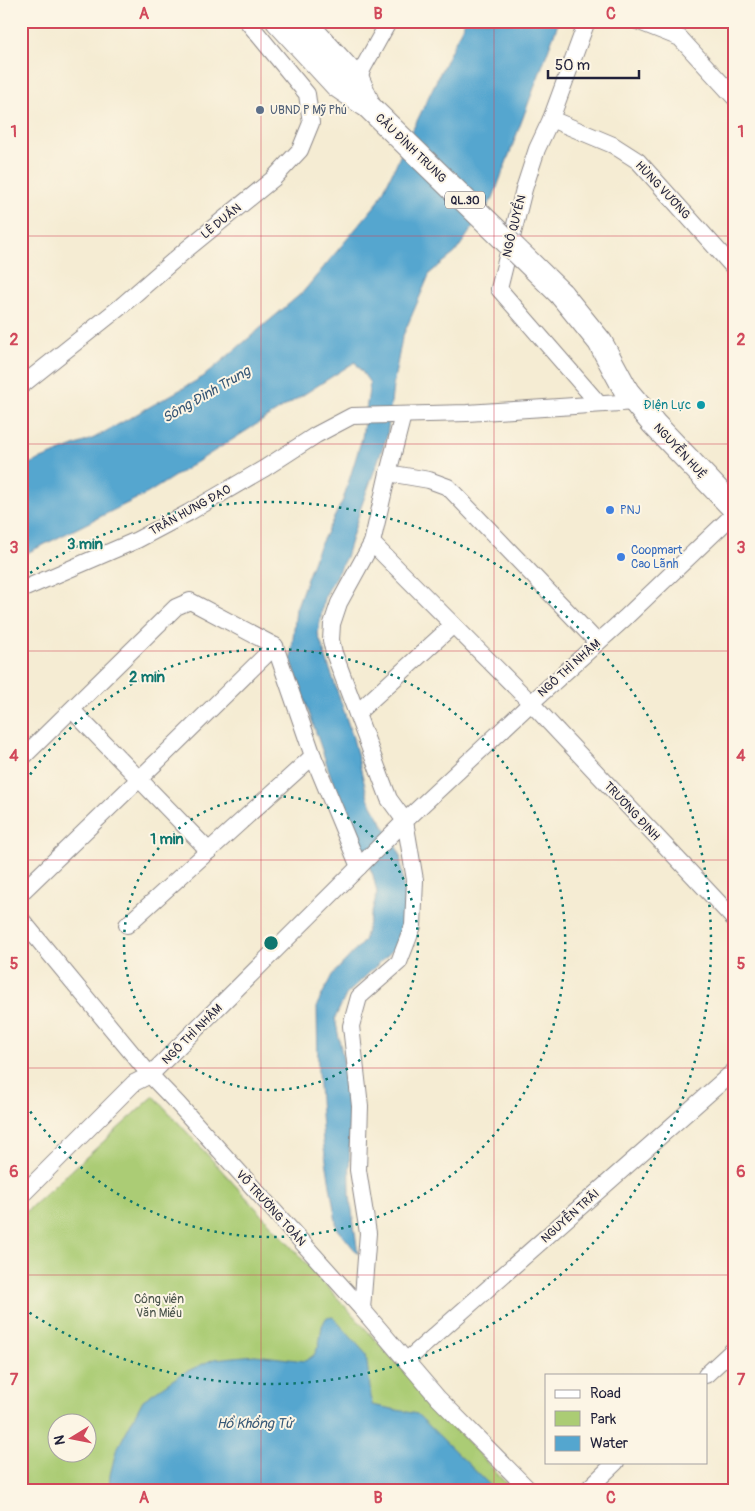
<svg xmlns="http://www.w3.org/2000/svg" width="755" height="1511" font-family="Pangolin,sans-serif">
<rect width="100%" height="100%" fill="#fcf5e5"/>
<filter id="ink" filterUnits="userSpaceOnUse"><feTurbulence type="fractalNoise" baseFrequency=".02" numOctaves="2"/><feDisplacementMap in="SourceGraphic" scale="10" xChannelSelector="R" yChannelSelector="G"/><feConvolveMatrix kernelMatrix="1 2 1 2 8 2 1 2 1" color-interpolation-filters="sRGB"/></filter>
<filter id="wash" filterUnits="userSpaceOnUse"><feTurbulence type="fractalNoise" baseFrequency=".0096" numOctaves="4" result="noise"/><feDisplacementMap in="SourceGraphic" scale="20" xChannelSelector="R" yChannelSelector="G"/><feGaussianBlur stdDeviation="1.12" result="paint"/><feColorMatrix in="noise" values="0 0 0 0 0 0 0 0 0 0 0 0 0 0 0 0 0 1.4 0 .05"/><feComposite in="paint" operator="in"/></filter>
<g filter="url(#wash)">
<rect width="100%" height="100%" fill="#f5ecd3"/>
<path fill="#abcc74" stroke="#667758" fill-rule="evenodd" d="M154 1096 512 1490H21V1216ZM58 1424H88V1454H58Z"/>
<g fill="#54a6cf" stroke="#3b6485">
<path d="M465 21H559L493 198 455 253 430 273 402 338 393 386 387 436 361 507 346 557 324 598 318 634 353 738 368 798 400 854 406 911 397 946 346 995 335 1018 345 1069 349 1117 350 1196 358 1254 337 1228 323 1142 318 1072 317 1005 332 975 364 941 377 893 373 875 341 806 291 659 296 609 317 551 343 500 362 438 370 383 355 362 148 493 21 556V467L94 438 203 377 303 292 378 202Z"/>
<path d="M333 1317 366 1354 372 1405 417 1414 495 1490H109L110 1475 116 1451 143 1400 183 1373 214 1359 255 1355 305 1361 314 1355 319 1345 322 1326 326 1318Z"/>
</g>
</g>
<g filter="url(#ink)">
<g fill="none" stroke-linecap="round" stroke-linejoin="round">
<defs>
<g id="minor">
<path d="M587 21 551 119 537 149 524 189 499 289 599 404"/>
<path d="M637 21 680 38 734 97"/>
<path d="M358 81 363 68 389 21"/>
<path d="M551 119 613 145 638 161 734 268"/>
<path d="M21 386 119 308 187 249 273 179 300 150 311 123 307 94 247 21"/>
<path d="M388 473 429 480 448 487 597 642"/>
<path d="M372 543 531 703 734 919"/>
<path d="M21 590 137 540 188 513 265 468 316 435 352 416 467 413 635 402"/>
<path d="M72 710 209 851"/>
<path d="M357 713 453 625"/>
<path d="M21 759 176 607 190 601 275 646 313 756 359 867"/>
<path d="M21 893 165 754 275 646"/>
<path d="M21 919 150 1075 178 1104 362 1309 438 1398 529 1490"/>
<path d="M127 925 313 756"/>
<path d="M21 1196 134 1083 150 1075 405 821 531 703 625 618 734 514"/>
<path d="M362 1309 368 1233 358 1170 360 1106 351 1026 359 997 399 962 413 926 415 880 405 821 389 799 334 653 331 640 332 624 339 603 372 543 388 473 403 415"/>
<path d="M406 1361 734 1071"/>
<path d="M706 1375 734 1349"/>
<path d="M587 1490 616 1462"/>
</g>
<g id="highway">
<path d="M278 21 337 85 368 106"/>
<path d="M303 21 358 81 367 102"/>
<path d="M561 294 600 342 627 392 654 424 734 508"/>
</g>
</defs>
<use href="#minor" stroke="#8c8787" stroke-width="18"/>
<use href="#highway" stroke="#8c8787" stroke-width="26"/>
<use href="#minor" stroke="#fff" stroke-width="16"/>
<use href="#highway" stroke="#fff" stroke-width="24"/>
<defs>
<path id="highway-bridge" d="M368 106 561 294"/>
</defs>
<use href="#highway-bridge" stroke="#8c8787" stroke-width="26" stroke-linecap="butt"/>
<use href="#highway-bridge" stroke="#fff" stroke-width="24"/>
</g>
</g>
<path fill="none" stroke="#d1495b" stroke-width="1" stroke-opacity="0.55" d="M261 21V1490M494 21V1490M21 236H734M21 444H734M21 651H734M21 860H734M21 1068H734M21 1275H734"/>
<g fill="none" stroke="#0f766e" stroke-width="2.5" stroke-dasharray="2.5 5">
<circle cx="271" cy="943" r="147"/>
<path d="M22 787A294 294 0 1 1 22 1099"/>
<path d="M24 577A441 441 0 1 1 24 1309"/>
</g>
<circle fill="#5c6f8a" stroke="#fcf5e5" stroke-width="2" cx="260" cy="110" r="5"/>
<circle fill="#0f9aa8" stroke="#fcf5e5" stroke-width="2" cx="701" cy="405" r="5"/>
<g fill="#3f7fe0" stroke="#fcf5e5" stroke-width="2">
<circle cx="610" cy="510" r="5"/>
<circle cx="621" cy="557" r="5"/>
</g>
<g text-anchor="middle" stroke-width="4" stroke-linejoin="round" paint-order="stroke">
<rect fill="#fcf5e5" stroke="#63616e" stroke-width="1" x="445" y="191.5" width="40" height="17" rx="4"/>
<g font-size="11" font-weight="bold" fill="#22223b">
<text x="465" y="204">QL.30</text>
</g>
<g font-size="12" fill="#4e5e75" stroke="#fcf5e5" text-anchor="start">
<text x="270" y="114">UBND P Mỹ Phú</text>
</g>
<g font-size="12" fill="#22223b" stroke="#fcf5e5">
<text transform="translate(411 148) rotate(44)" y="4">CẦU ĐÌNH TRUNG</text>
<text transform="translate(663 190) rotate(47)" y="4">HÙNG VƯƠNG</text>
<text transform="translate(221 221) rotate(-39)" y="4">LÊ DUẨN</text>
<text transform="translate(514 226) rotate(-76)" y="4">NGÔ QUYỀN</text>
<text transform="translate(680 451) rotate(47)" y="4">NGUYỄN HUỆ</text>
<text transform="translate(190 510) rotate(-29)" y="4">TRẦN HƯNG ĐẠO</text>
<text transform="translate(569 668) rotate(-42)" y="4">NGÔ THÌ NHẬM</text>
<text transform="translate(632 811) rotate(47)" y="4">TRƯƠNG ĐỊNH</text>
<text transform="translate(192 1034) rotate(-45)" y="4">NGÔ THÌ NHẬM</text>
<text transform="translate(271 1208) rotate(48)" y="4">VÕ TRƯỜNG TOẢN</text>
<text transform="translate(570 1216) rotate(-42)" y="4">NGUYỄN TRÃI</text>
</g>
<g font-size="12" fill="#0d838f" stroke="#fcf5e5" text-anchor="end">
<text x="691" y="409">ĐIện Lực</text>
</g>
<g font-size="12" fill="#366cbe" stroke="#fcf5e5" text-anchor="start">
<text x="620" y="514">PNJ</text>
<text x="631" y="554">Coopmart<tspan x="631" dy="14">Cao Lãnh</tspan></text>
</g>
<g font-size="12" fill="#4b554c" stroke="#fcf5e5">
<text x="159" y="1303">Công viên<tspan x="159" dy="14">Văn Miếu</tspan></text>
</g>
<g font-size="14" font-style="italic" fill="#365776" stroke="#fcf5e5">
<text transform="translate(206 394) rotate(-30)" y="5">Sông Đình Trung</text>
<text x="255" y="1428">Hồ Khổng Tử</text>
</g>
</g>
<circle cx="271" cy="943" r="8" fill="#0f766e" stroke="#fcf5e5" stroke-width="2.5"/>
<g font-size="15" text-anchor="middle" font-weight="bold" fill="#0f766e" stroke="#fcf5e5" stroke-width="4" stroke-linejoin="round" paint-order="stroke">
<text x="85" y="549">3 min</text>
<text x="147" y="682">2 min</text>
<text x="167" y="844">1 min</text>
</g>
<rect width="755" height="1511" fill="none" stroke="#fcf5e5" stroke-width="55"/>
<rect x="545" y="1374" width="162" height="90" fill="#fcf5e5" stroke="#a5a1a1"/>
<rect x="555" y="1390" width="25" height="8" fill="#ffffff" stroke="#a5a1a1"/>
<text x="590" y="1398" font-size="15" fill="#22223b">Road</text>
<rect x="555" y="1411" width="25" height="15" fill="#abcc74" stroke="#a5a1a1"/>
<text x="590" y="1424" font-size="15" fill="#22223b">Park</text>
<rect x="555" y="1436" width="25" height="15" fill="#54a6cf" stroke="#a5a1a1"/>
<text x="590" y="1448" font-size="15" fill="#22223b">Water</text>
<g transform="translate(72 1438) rotate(260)"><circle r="24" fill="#fcf5e5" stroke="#a5a1a1"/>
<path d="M0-4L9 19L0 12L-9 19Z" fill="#d1495b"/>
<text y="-8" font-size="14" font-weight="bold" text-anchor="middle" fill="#22223b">N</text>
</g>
<path d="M548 70v8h91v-8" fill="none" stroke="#22223b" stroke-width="2.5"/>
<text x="555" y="70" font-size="15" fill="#22223b" stroke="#fcf5e5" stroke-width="4" paint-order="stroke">50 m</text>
<rect x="28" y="28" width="700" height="1456" fill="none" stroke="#d1495b" stroke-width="2"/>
<g font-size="16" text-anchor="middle" font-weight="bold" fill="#d1495b">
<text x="144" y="19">A</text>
<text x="378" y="19">B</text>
<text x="611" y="19">C</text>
<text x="14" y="137">1</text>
<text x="741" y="137">1</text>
<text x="14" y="345">2</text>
<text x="741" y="345">2</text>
<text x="14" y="553">3</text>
<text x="741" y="553">3</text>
<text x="14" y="761">4</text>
<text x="741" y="761">4</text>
<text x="14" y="969">5</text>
<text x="741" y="969">5</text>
<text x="14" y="1177">6</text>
<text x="741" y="1177">6</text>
<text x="14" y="1385">7</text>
<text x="741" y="1385">7</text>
<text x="144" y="1503">A</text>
<text x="378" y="1503">B</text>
<text x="611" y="1503">C</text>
</g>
</svg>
